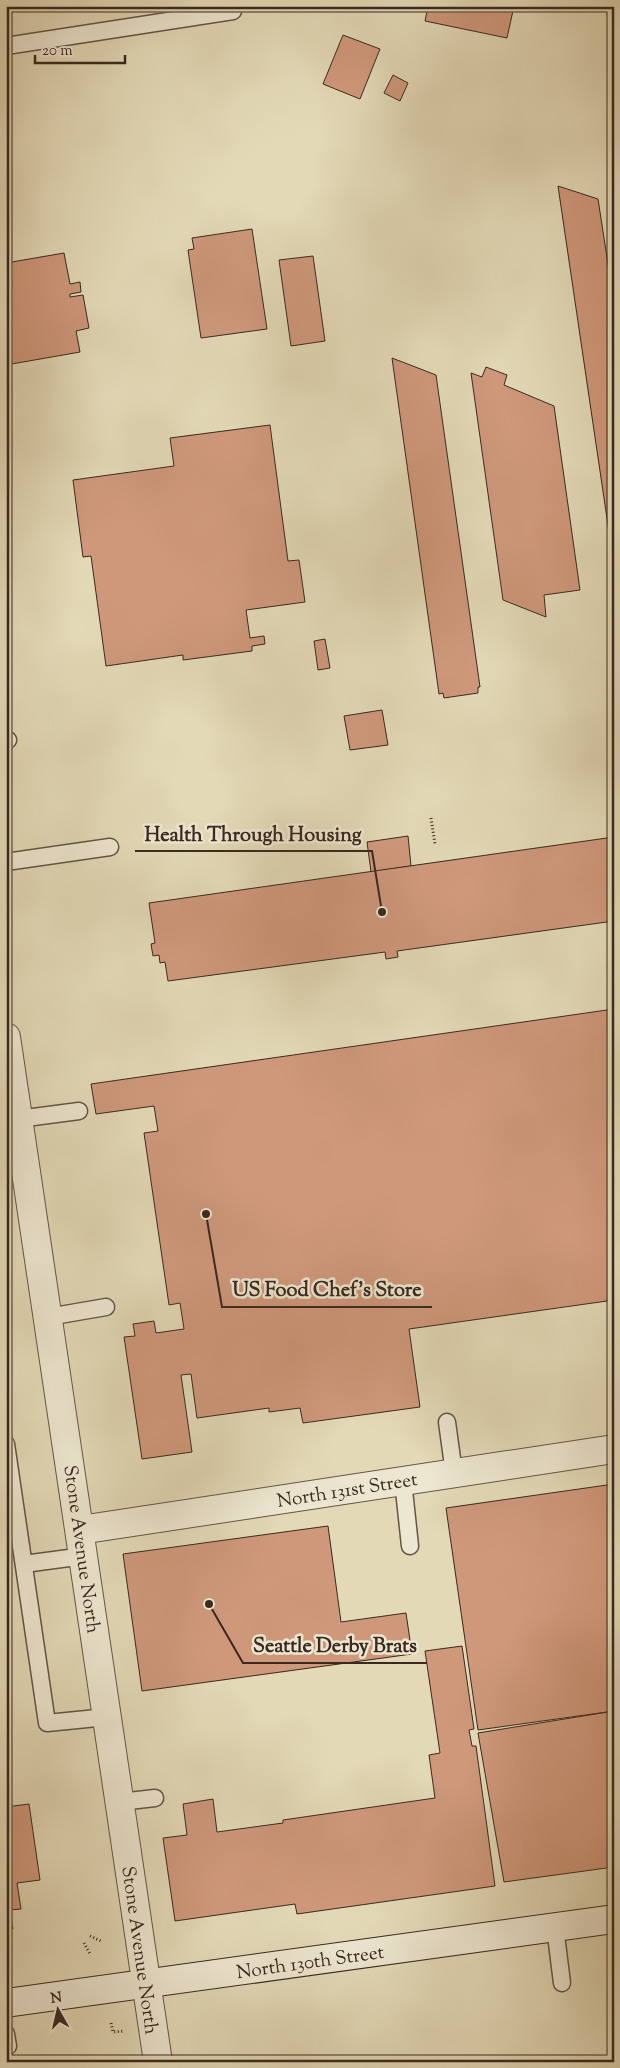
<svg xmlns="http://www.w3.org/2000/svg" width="620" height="2068" font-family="'Sorts Mill Goudy',serif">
<rect width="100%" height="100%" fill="#e3d9b7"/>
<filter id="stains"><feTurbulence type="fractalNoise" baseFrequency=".004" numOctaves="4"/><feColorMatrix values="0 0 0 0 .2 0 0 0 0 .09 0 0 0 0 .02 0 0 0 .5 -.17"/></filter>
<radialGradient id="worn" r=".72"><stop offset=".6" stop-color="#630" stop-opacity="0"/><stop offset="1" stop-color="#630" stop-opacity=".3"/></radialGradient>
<g fill="#cf987b" stroke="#39291f">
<path d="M428 6H514L507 38 425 21Z"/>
<path d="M343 35 380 49 360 99 323 84Z"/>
<path d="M393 75 408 83 400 101 384 93Z"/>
<path d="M558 186 598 199 614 303V566Z"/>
<path d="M252 229 267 329 201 338 188 250 194 249 192 238Z"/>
<path d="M64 253 70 284 80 282 81 292 70 294V297L83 295 89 328 76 331 80 352 6 365V263Z"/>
<path d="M313 256 325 341 291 346 279 260Z"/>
<path d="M392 358 436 375 480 687H478V693L444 698 443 693 439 694Z"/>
<path d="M486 367 507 375 504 385 554 406 580 590 544 595 546 617 503 600 471 373 482 377Z"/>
<path d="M270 425 288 561 299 560 305 602 246 610 250 638 264 636 265 644 252 646V651L183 660V655L106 666 91 556 83 557 73 480 174 466 170 438Z"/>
<path d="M325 639 330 668 318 670 314 641Z"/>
<path d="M382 710 388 745 350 750 344 716Z"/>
<path d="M408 836 411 866 371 872 367 842Z"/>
<path d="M614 837V921L397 951 398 957 386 959 385 952 168 981 165 962 160 963 159 955 153 956 151 944 155 943 149 903Z"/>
<path d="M614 1009V1300L409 1329 420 1407 303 1423 300 1408 269 1412V1408L197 1418 191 1374 181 1375 192 1452 142 1459 124 1337 135 1336 133 1324 154 1321 156 1333 184 1329 180 1303 169 1305 144 1133 158 1131 154 1106 96 1114 91 1084Z"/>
<path d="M614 1484V1711L478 1730 446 1508Z"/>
<path d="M328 1526 341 1622 406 1613 412 1654 142 1691 123 1554Z"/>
<path d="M462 1646 474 1729 469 1730 472 1746H476L495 1886 297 1914 295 1904 175 1921 163 1838 187 1835 183 1804 213 1799 217 1832 283 1823V1820L435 1798 429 1755 440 1753 425 1651Z"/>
<path d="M614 1711V1867L504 1882 478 1733Z"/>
<path d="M29 1804 40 1880 17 1883 21 1909 10 1910 13 1929 6 1930V1807Z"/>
</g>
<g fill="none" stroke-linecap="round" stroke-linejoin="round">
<defs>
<g id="lane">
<path d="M6 46 233 11 232 6"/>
<path d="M6 741 8 740"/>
<path d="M6 862 110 847"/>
<path d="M18 1119 79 1111"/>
<path d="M48 1317 106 1307"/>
<path d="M447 1422 454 1473"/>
<path d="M6 1444 47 1723 107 1717"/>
<path d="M403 1481 410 1546"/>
<path d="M24 1564 84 1556"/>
<path d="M120 1802 155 1798"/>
<path d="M555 1927 562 1983"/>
<path d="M6 2034 8 2046"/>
</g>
<g id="street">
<path d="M6 1037 158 2062"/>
<path d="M80 1530 614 1449"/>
</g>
<path id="secondary" d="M6 2003 614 1919"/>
</defs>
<use href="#lane" stroke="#645545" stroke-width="19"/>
<use href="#street" stroke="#645545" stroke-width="30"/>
<use href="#secondary" stroke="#39291f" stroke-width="30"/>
<g stroke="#39291f" stroke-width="3" stroke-dasharray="1 2.5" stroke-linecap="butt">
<path d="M431 818 435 844"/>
<path d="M90 1936 101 1941"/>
<path d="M84 1943 90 1954"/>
<path d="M111 2023 113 2032 124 2031"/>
</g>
<use href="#lane" stroke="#ede6d0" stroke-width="16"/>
<use href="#street" stroke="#ede6d0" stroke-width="28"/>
<use href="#secondary" stroke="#ede6d0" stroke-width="28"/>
</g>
<g text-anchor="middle" stroke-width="5" stroke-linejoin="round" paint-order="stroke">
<g font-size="19" fill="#39291f" stroke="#ede6d0">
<text transform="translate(347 1489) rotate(-9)" y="7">North 131st Street</text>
<text transform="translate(83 1549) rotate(82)" y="7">Stone Avenue North</text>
<text transform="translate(141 1950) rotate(82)" y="7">Stone Avenue North</text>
<text transform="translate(310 1961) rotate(-8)" y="7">North 130th Street</text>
</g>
</g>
<path fill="none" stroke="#39291f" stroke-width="2" d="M382 912L372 851H135M206 1214L222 1307H432M209 1604L243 1663H427"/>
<g fill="#39291f" stroke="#ede6d0" stroke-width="2">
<circle cx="382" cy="912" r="5"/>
<circle cx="206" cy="1214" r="5"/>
<circle cx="209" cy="1604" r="5"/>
</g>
<g font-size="20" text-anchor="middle" font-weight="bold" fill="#39291f" stroke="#ede6d0" stroke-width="5" stroke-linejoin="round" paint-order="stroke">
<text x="253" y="841">Health Through Housing</text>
<text x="327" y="1296">US Food Chef's Store</text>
<text x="335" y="1652">Seattle Derby Brats</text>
</g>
<rect width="620" height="2068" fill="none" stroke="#e3d9b7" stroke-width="25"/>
<rect x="8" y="8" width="605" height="2053" fill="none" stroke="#39291f" stroke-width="2.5"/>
<rect x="12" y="12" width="595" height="2043" fill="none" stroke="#39291f"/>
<g transform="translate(58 2010) rotate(352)" stroke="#ede6d0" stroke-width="4" paint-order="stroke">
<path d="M0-4L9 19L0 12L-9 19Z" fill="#39291f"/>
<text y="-8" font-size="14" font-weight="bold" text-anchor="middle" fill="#39291f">N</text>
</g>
<path d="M35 55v8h90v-8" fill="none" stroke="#39291f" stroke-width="2.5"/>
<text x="42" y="55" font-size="15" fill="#39291f" stroke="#ede6d0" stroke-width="4" paint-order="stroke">20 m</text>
<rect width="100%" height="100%" filter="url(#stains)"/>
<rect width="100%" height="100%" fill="url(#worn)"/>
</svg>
